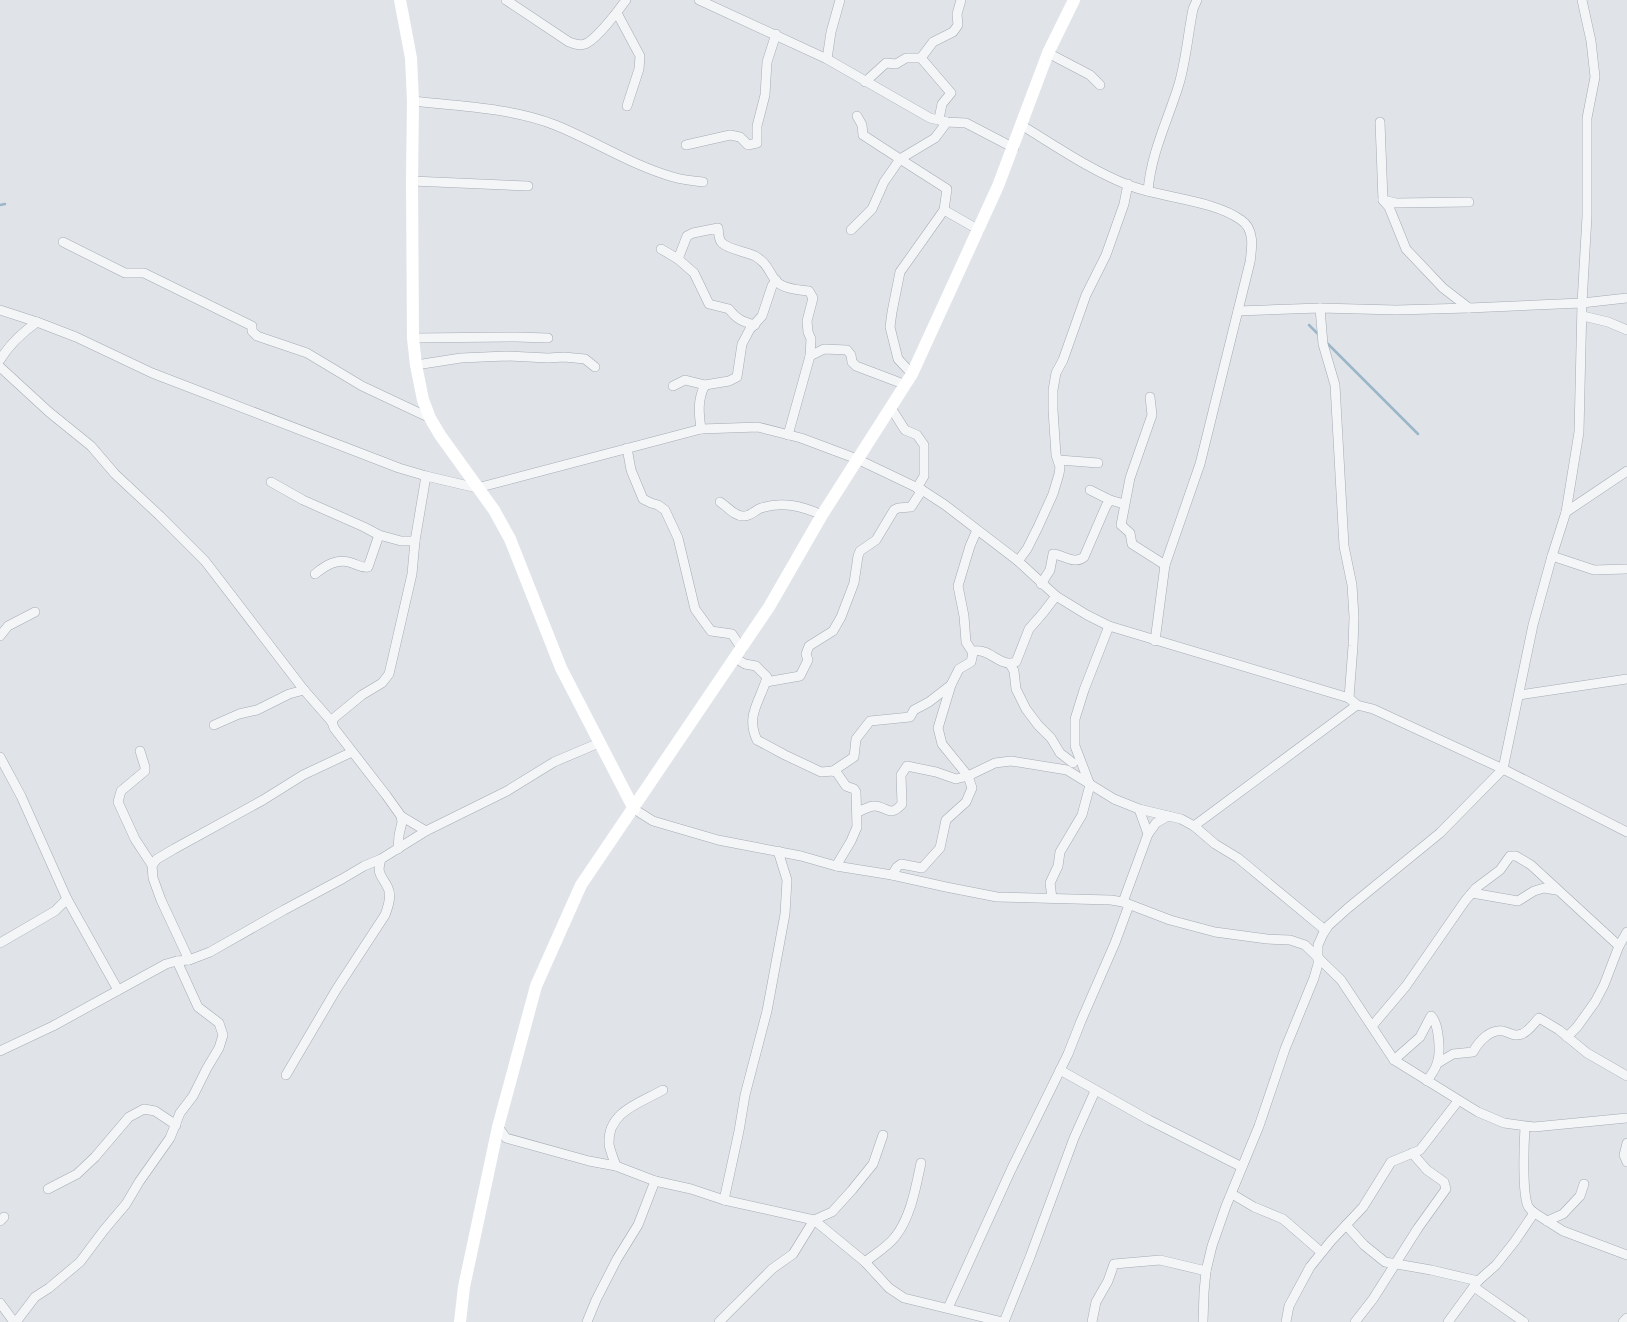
<svg xmlns="http://www.w3.org/2000/svg" width="1627" height="1322" font-family="'Archivo Narrow',sans-serif">
<rect width="100%" height="100%" fill="#e0e4e9"/>
<g fill="none" stroke-linecap="round" stroke-linejoin="round">
<g stroke="#9bb5c9" stroke-width="2.5">
<path d="M0 205 5 204"/>
<path d="M1309 325 1319 335"/>
<path d="M1326 342 1418 434"/>
</g>
<defs>
<g id="minor">
<path d="M506 0 569 42C575 44 579 46 585 44 596 40 619 10 626 0"/>
<path d="M699 0 827 59 930 118 947 122 966 123 1014 148"/>
<path d="M617 13 640 56 639 69 627 106"/>
<path d="M1048 53 1090 75 1100 85"/>
<path d="M921 58 933 42 953 32 958 25 957 14 961 0"/>
<path d="M827 59 831 32 840 0"/>
<path d="M865 82 886 63 896 64 906 58H921L951 93 942 104 939 119"/>
<path d="M413 101C458 106 513 108 555 125 595 141 631 165 673 177 683 180 693 181 703 182"/>
<path d="M857 116 862 125 863 135 900 159 935 138 947 122"/>
<path d="M1380 122 1383 200 1389 207 1406 249 1443 288 1469 308"/>
<path d="M1021 125C1056 146 1090 170 1128 185 1161 198 1214 200 1241 220 1255 229 1252 248 1250 262L1200 464 1165 565 1155 641"/>
<path d="M686 145 730 135 740 137 748 145 757 143V126L765 95 767 62 776 34"/>
<path d="M412 181 528 186"/>
<path d="M1148 191C1151 153 1168 120 1179 84 1186 60 1188 34 1193 9L1197 0"/>
<path d="M1383 200 1396 203 1469 202"/>
<path d="M851 230 872 209 884 182 900 159 947 189 944 210 979 230"/>
<path d="M63 242 125 273H144L252 326V331L257 336 307 353 362 386 430 418"/>
<path d="M661 249 678 259 694 273 709 304 729 309C736 319 743 322 755 325"/>
<path d="M678 259 687 236 693 233 718 228C719 233 718 239 722 243 728 249 746 252 755 256 767 263 768 270 775 280 782 289 799 290 809 291L813 298 807 321 808 332 811 339 810 356 788 435"/>
<path d="M1320 308 1323 344 1335 385 1344 546 1352 585 1354 617 1353 646 1349 698"/>
<path d="M0 310 37 322 76 337 152 373 399 468 426 476 477 488 701 429 758 427 801 438 857 459 922 490 945 505 1018 561 1056 596 1087 615 1109 626 1349 698 1357 705 1373 709 1503 769 1627 832"/>
<path d="M1238 311 1320 308 1396 310 1469 308 1582 303 1627 298"/>
<path d="M1583 316 1608 322 1627 330"/>
<path d="M413 338 516 337 548 338"/>
<path d="M810 356 824 349 847 350 851 355 852 362 856 366 906 385"/>
<path d="M0 360C9 345 23 332 37 322"/>
<path d="M416 365 461 358 506 356 548 358 564 357 585 359 595 367"/>
<path d="M0 367 49 412 91 446 115 474 160 516 205 561 304 690 332 722"/>
<path d="M912 374 898 359 890 327 892 312 900 272 944 210"/>
<path d="M673 386 685 380 705 385 729 381 737 377 742 344 750 329 762 316 772 286 776 280"/>
<path d="M1150 397 1152 415 1130 478 1121 525 1130 533 1132 544 1165 565"/>
<path d="M891 408 905 430 917 435 924 445V476L917 488"/>
<path d="M701 429C699 414 697 400 705 385"/>
<path d="M627 448 631 470 643 499 651 503 658 505 665 510 678 538 695 609 711 631 732 634 742 649"/>
<path d="M1059 460 1098 463"/>
<path d="M271 482 303 500 364 527 379 535 401 541H415"/>
<path d="M1090 490 1110 500 1124 504"/>
<path d="M720 502C728 507 734 516 743 516 750 517 755 510 761 508 782 501 802 506 822 515"/>
<path d="M1566 512 1627 471"/>
<path d="M1552 556 1594 570 1627 569"/>
<path d="M1018 561 1027 549 1038 527 1053 494 1059 474 1060 467 1056 455 1053 410V390L1056 373 1063 360 1086 295 1106 255 1124 204 1128 184"/>
<path d="M315 574C326 565 337 558 352 563 358 565 362 568 368 567L379 535"/>
<path d="M1041 584 1050 570 1053 554C1064 555 1074 565 1084 557L1106 506 1110 500"/>
<path d="M0 636 8 626 35 612"/>
<path d="M973 653 966 642 964 616 958 586 970 546 977 530"/>
<path d="M735 658 745 664 756 666 767 677C761 700 745 715 757 740L785 755 821 772 833 771 837 773 846 786 854 789 856 792 857 827 851 841 836 866"/>
<path d="M1010 664 1014 671 1016 689 1026 709 1038 725 1051 738 1060 753 1073 763"/>
<path d="M766 682 800 676 808 660 806 654 809 646 833 631 841 617 854 583 858 556 860 551 876 540 894 510 898 508 911 507 922 490"/>
<path d="M1519 695 1627 679"/>
<path d="M214 725 239 714 257 710 289 694 304 690"/>
<path d="M140 751 145 767V771L121 791 118 802 135 839 152 865 153 878 161 900 189 960"/>
<path d="M0 757 21 796 67 899 118 990"/>
<path d="M833 771 854 757 856 739 870 721 910 717 914 710 929 702 951 685 959 669 971 662 973 653 975 651C989 648 1001 668 1016 662L1029 629 1043 613 1056 596"/>
<path d="M634 809 653 821 718 840 801 856 836 866 892 875 946 887 997 897 1111 900 1123 902 1170 920 1215 932 1267 939 1290 940 1305 945 1341 980 1394 1060 1478 1112 1504 1123 1534 1127 1627 1118"/>
<path d="M1139 809 1148 834"/>
<path d="M858 812C862 810 868 807 873 806 886 805 889 819 902 804L901 775 907 766 936 772 956 779 968 776 995 763 1011 761 1067 770 1114 799 1139 809 1181 819 1194 826 1215 844 1238 858 1325 930"/>
<path d="M401 816 426 831"/>
<path d="M1194 826 1357 705"/>
<path d="M398 849 399 835 402 822 401 816 386 795 334 728 332 722 334 718 362 695 382 683 389 674 412 574 415 541 426 476"/>
<path d="M152 865 157 859 174 849 263 800 303 775 352 752"/>
<path d="M892 875 897 867 901 864 922 868 940 848 946 820 966 802 972 788 968 776 942 744 938 728 951 685"/>
<path d="M1472 893 1518 901 1534 891 1544 888 1556 890"/>
<path d="M1052 898 1050 883 1058 866 1060 852 1082 815 1090 785 1075 746V719L1084 690 1109 626"/>
<path d="M1123 902 1148 834 1156 823 1168 816"/>
<path d="M0 943 55 911 67 899"/>
<path d="M1373 1025 1406 986 1465 901 1476 888 1500 870 1510 856H1516L1531 865 1619 946"/>
<path d="M1567 1037 1577 1027 1595 1002 1604 985 1619 946 1627 932"/>
<path d="M0 1051 53 1026 166 964 177 961 189 960 210 952 284 910 342 879 364 866 381 859 426 831 507 791 554 762 599 743"/>
<path d="M1394 1060 1420 1037 1431 1016C1439 1023 1441 1053 1437 1063 1436 1069 1430 1076 1427 1081"/>
<path d="M1438 1063 1453 1054 1473 1052C1479 1041 1490 1029 1503 1031 1511 1033 1514 1037 1522 1034 1529 1031 1534 1023 1539 1018L1559 1030 1587 1053 1627 1076"/>
<path d="M1060 1070 1149 1120 1242 1167"/>
<path d="M286 1075 336 990 385 915C388 907 392 896 388 888 382 875 376 875 381 859"/>
<path d="M498 1127 506 1138 589 1161 616 1166 655 1181 691 1189 724 1200 814 1220 865 1262 889 1288 904 1298 1003 1322"/>
<path d="M1627 1143 1624 1155 1627 1162"/>
<path d="M616 1166C614 1160 610 1151 609 1144 607 1112 640 1103 663 1090"/>
<path d="M48 1189 77 1174 95 1157 129 1117 144 1109 155 1111 176 1125"/>
<path d="M1232 1194 1254 1207 1283 1219 1321 1252"/>
<path d="M724 1200 739 1131 745 1095 767 1011 785 914 787 880 778 851"/>
<path d="M1533 1212 1563 1231 1627 1255"/>
<path d="M0 1221 4 1217"/>
<path d="M1547 1221 1563 1214 1580 1196 1584 1184"/>
<path d="M1346 1225 1364 1245 1385 1262 1431 1270 1478 1281"/>
<path d="M865 1262C875 1254 887 1247 895 1237 911 1217 916 1186 921 1163"/>
<path d="M1474 1287 1524 1322"/>
<path d="M0 1303 14 1322"/>
<path d="M948 1308 1011 1170 1068 1054 1081 1021 1115 943 1129 905"/>
<path d="M16 1322 35 1297 49 1288 80 1262 104 1230 126 1204 139 1182 170 1138 180 1113 193 1096 207 1068 219 1048 223 1035 219 1023 198 1007 177 961"/>
<path d="M587 1322 596 1300 617 1259 638 1225 655 1181"/>
<path d="M719 1322 772 1269 793 1254 814 1220 832 1212 852 1190 873 1164 883 1135"/>
<path d="M1004 1322 1030 1257 1074 1138 1095 1091"/>
<path d="M1092 1322 1096 1302 1108 1281 1114 1264 1160 1260 1206 1271"/>
<path d="M1203 1322 1204 1292 1206 1271 1212 1246 1226 1206 1259 1126 1285 1049 1314 978 1318 964V945L1323 934 1328 926 1348 908 1440 833 1503 769 1533 625 1552 556 1566 512 1579 432 1582 303 1587 216V118L1595 77 1591 41 1582 0"/>
<path d="M1286 1322 1289 1306 1310 1267 1331 1241 1363 1207 1391 1162 1420 1150 1458 1101"/>
<path d="M1355 1322 1373 1299 1418 1228 1446 1189 1444 1182 1427 1170 1412 1153"/>
<path d="M1448 1322 1478 1281 1496 1265 1515 1241 1532 1216 1533 1212C1531 1210 1529 1208 1528 1206 1522 1193 1524 1143 1525 1127"/>
<path d="M1623 1322 1627 1318"/>
</g>
</defs>
<use href="#minor" stroke="#a5abb3" stroke-width="10"/>
<use href="#minor" stroke="#f3f5f7" stroke-width="9"/>
<g stroke="#fff" stroke-width="12">
<path d="M400 0 411 58 413 101 412 181 413 338 416 365 423 400 430 418 440 435 494 510 510 539 561 668 634 809"/>
<path d="M460 1322 464 1287 498 1127 536 986 581 885 769 607 822 515 912 374 998 186 1048 53 1074 0"/>
</g>
</g>
</svg>
